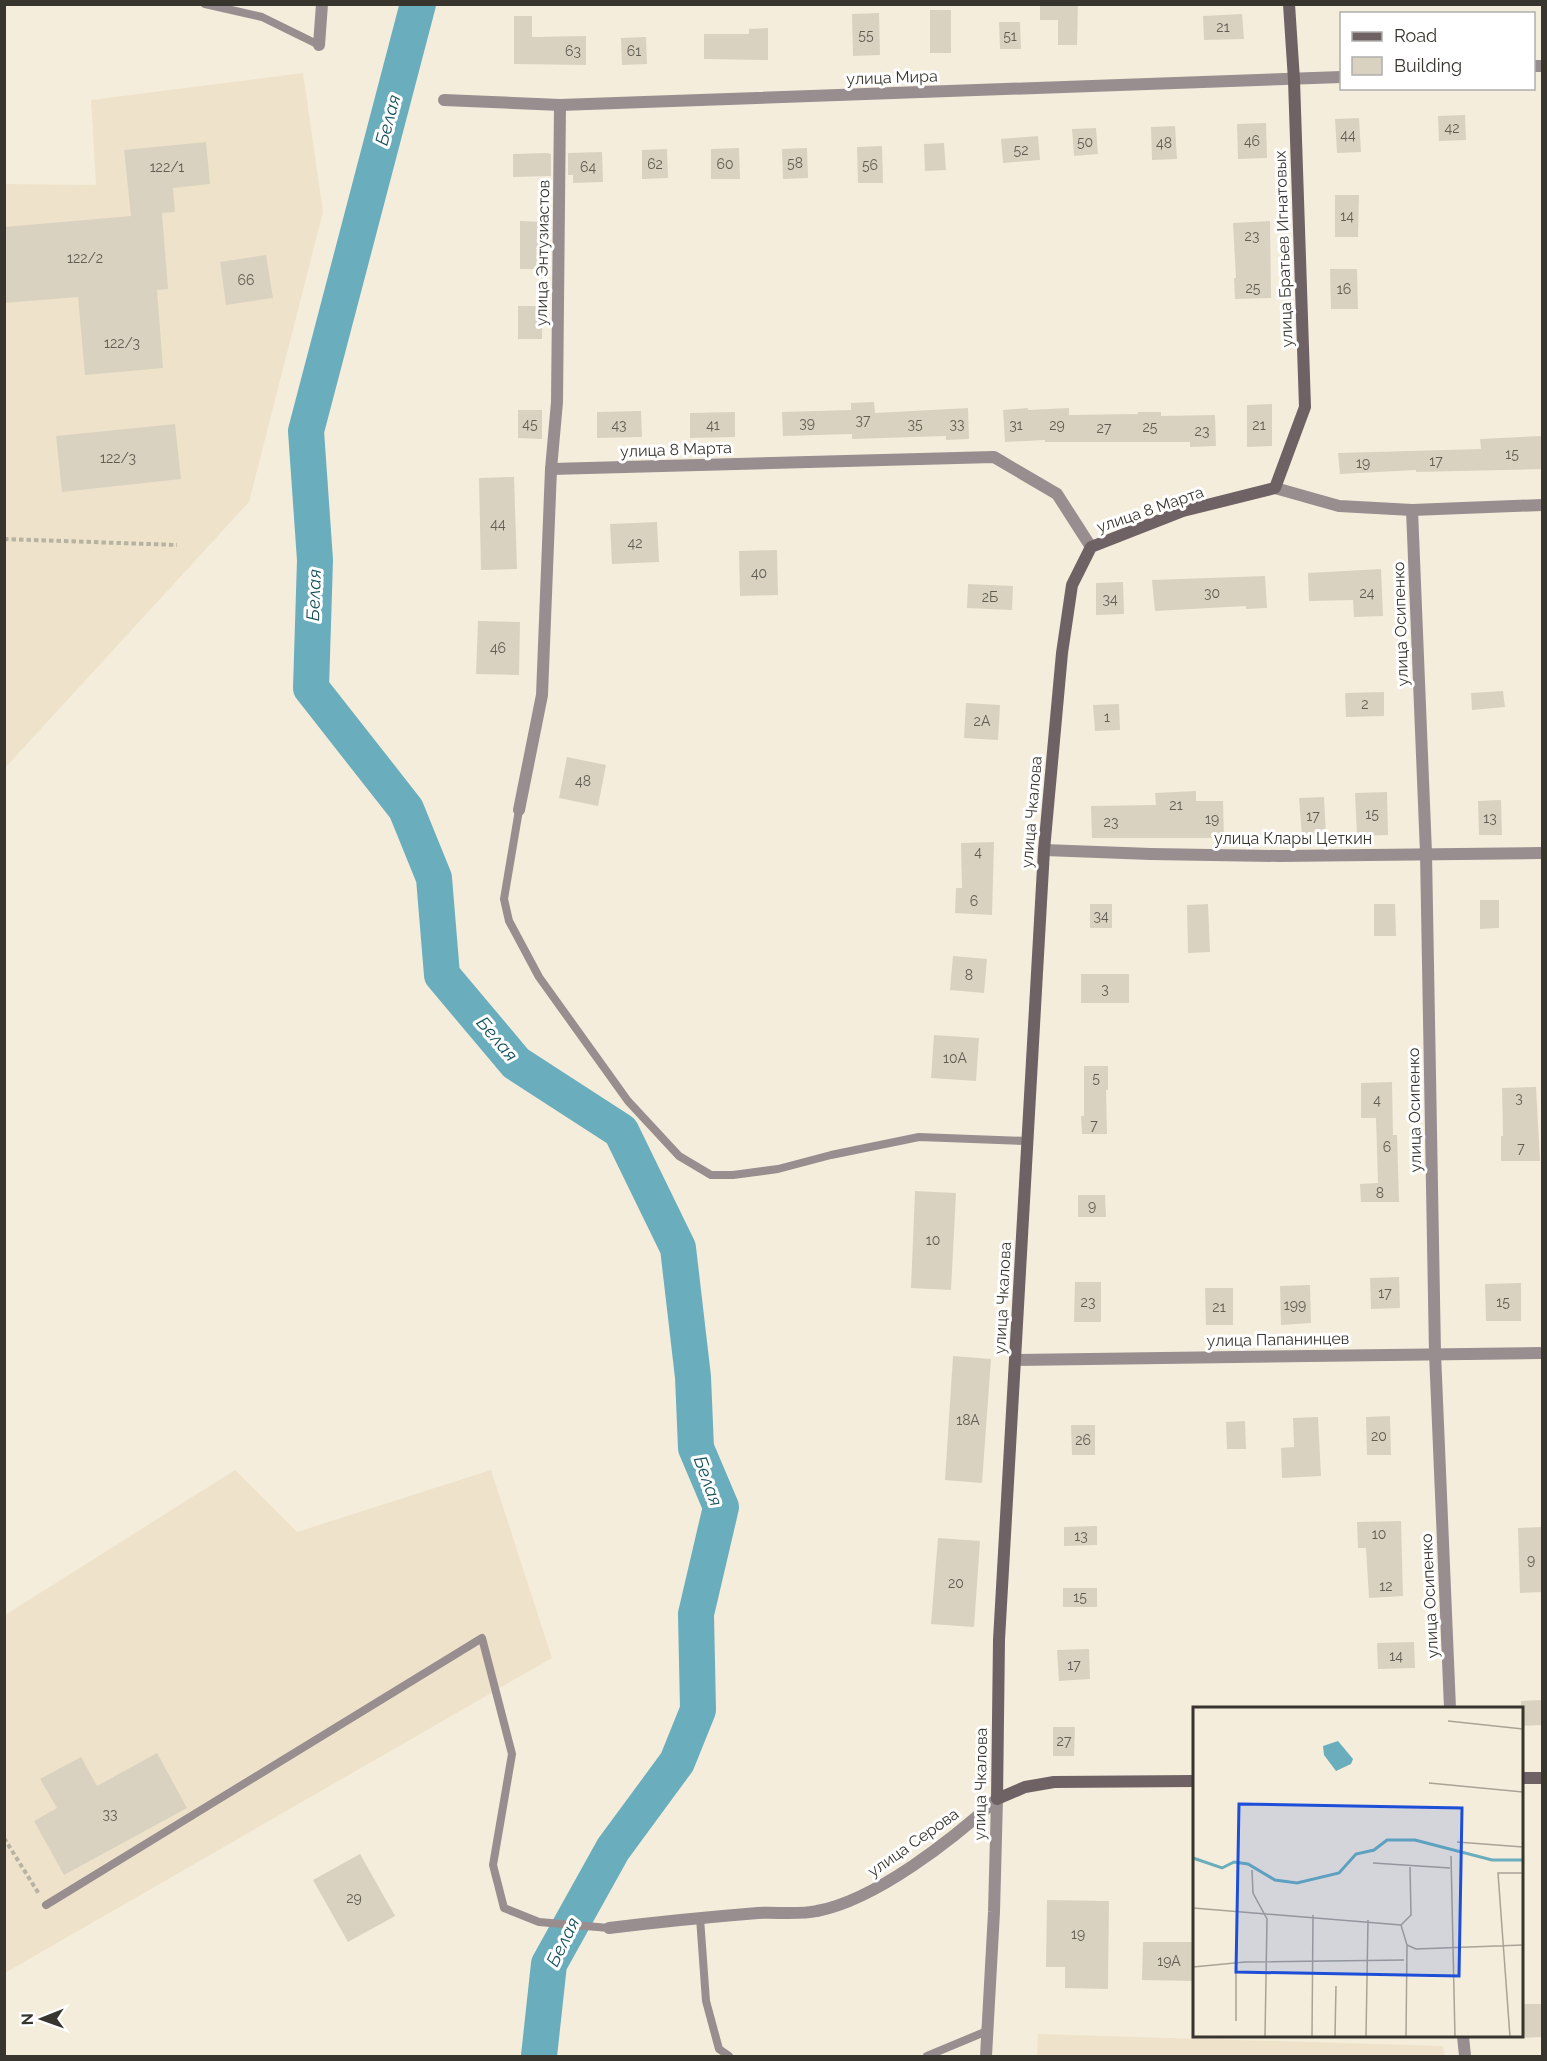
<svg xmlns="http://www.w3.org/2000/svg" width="1547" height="2061" font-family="Raleway,sans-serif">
<rect width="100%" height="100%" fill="#f5eddb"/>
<g fill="#eee3ca">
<path d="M303 73 323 212 249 502 5 768V184L96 185 91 100Z"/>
<path d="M235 1470 297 1532 491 1470 552 1658 5 1973V1615Z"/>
<path d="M1038 2034 1443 2046 1445 2056H1037Z"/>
</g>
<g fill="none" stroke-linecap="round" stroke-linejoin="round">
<path stroke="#6aaebd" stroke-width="36" d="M418 4 306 431 315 560 311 688 406 809 434 878 442 975 516 1063 621 1131 678 1248 693 1377 696 1448 721 1507 696 1614 698 1710 677 1762 613 1849 549 1964 539 2056"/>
</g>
<g fill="#dad2c1">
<path d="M1040 4H1078L1077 45H1058V20H1040Z"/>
<rect x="930" y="10" width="21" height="43"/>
<path d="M879 13 880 55 853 56 852 14Z"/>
<path d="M1242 14 1244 39 1204 40 1203 16Z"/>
<path d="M514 16H532V37L586 36V65L514 64Z"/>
<path d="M999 22H1020L1021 49H1000Z"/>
<path d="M768 28V60L704 59V34H749V29Z"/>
<path d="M646 37 647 64 622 65 621 38Z"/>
<path d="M1465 115 1466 140 1439 141 1438 116Z"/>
<path d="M1359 118 1361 152 1337 153 1335 119Z"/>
<path d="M1266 123 1267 158 1238 159 1237 124Z"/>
<path d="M1175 126 1177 159 1152 160 1151 127Z"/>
<path d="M1096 128 1098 154 1074 156 1072 129Z"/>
<path d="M1038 136 1040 160 1003 163 1001 139Z"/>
<path d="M206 142 210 184 173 188 175 212 162 213 168 289 157 290 163 368 85 375 78 297 4 303V227L131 216 124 150Z"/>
<path d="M944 143 946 170 925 171 924 144Z"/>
<path d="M882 146 883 183H858L857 147Z"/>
<path d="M739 148 740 179H711V149Z"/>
<path d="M807 148 808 178 783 179 782 149Z"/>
<path d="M667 149 668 178 642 179V150Z"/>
<path d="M602 152 603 182 573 183V175H568V153Z"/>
<path d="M547 153 551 154V176L513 177V154Z"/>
<path d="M1335 195H1359L1358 237H1335Z"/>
<path d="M520 221 544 222V269H520Z"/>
<path d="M1270 221 1271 298 1235 299 1234 278H1236L1233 223Z"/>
<path d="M266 255 273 298 226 305 220 262Z"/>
<path d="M1330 269H1357L1358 309H1331Z"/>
<rect x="518" y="306" width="24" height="33"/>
<path d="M874 402 875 413 968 408 969 439 946 440V436L852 439V434L783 436 782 412 851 410V403Z"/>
<path d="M1272 404V446L1247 447V405Z"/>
<path d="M1028 408V410L1069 408V415L1138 414V412H1161V416L1215 415 1216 446 1190 447V442H1045V440L1005 442 1003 410Z"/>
<path d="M518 410H542V439L518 438Z"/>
<path d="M641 411 642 437 597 438V412Z"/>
<path d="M735 412V437L690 438V413Z"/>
<path d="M175 424 181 479 62 492 56 436Z"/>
<path d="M1542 436V469L1416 472V470L1340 474 1338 453 1481 449 1480 439Z"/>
<path d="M514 477 517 569 481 570 479 478Z"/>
<path d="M657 522 659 562 612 564 610 524Z"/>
<path d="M777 550 778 595 740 596 739 551Z"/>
<path d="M1381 569 1383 616 1354 617 1353 600 1309 601 1308 573Z"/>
<path d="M1265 576 1267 608 1246 609V606L1155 611 1152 580Z"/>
<path d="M1123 582 1124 614 1096 615V583Z"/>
<path d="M968 584 1013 586 1012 610 967 608Z"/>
<path d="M478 621 520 622 519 675 476 674Z"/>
<path d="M1503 691 1505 707 1472 710 1471 693Z"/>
<path d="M1384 692V716L1346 717 1345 693Z"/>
<path d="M966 703 1000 705 998 740 964 738Z"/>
<path d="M1119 704 1120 730 1095 731 1093 705Z"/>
<path d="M567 757 606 765 598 806 559 798Z"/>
<path d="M1196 791V801H1223L1224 838H1092L1091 806 1156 805 1155 793Z"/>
<path d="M1387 792 1388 835 1357 836 1355 793Z"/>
<path d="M1324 797 1326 835 1302 836 1299 798Z"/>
<path d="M1501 800 1502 835H1479L1478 801Z"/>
<path d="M994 842 992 915 955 913 956 888H962L961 843Z"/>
<path d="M1480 900H1499V928L1480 929Z"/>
<rect x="1090" y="904" width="22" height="24"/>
<path d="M1208 904 1210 952 1188 953 1187 905Z"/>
<path d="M1374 904H1395L1396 936H1374Z"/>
<path d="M953 956 987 959 984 993 950 990Z"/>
<rect x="1081" y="974" width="48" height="29"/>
<path d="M934 1035 979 1038 976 1081 931 1078Z"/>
<path d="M1084 1066H1108V1090H1106L1107 1134H1082L1081 1116H1084Z"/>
<path d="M1392 1082 1393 1135H1397L1399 1202H1361L1360 1184 1378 1183 1376 1118H1361V1083Z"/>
<path d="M1536 1087 1540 1161H1501V1136H1503L1502 1088Z"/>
<path d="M915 1191 956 1193 951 1290 911 1288Z"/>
<path d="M1078 1195H1105L1106 1217H1078Z"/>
<path d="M1399 1277 1400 1308 1371 1309 1370 1278Z"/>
<path d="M1075 1282H1101V1322H1074Z"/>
<path d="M1521 1283V1321H1486L1485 1284Z"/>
<path d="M1310 1285 1311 1323 1281 1325 1280 1286Z"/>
<path d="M1205 1288H1233V1325H1206Z"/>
<path d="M953 1356 991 1359 982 1483 945 1480Z"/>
<path d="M1390 1416 1391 1455H1367L1366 1417Z"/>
<path d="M1318 1417 1321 1476 1282 1478 1281 1448 1294 1447 1293 1418Z"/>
<path d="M1245 1421 1246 1449H1227L1226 1422Z"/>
<path d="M1071 1425H1095V1455H1072Z"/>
<path d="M1401 1521 1403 1596 1369 1598 1366 1548H1358L1357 1522Z"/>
<path d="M1097 1526V1545L1064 1546V1527Z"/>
<path d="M1542 1527V1592L1520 1593 1518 1528Z"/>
<path d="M938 1538 980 1541 974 1627 931 1624Z"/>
<rect x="1063" y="1588" width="34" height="19"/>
<path d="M1414 1642 1415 1668 1378 1669 1377 1643Z"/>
<path d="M1089 1649 1090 1679 1059 1681 1057 1650Z"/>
<path d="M1542 1700V1725L1521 1726V1701Z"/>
<path d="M1053 1727H1075L1074 1756H1053Z"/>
<path d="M157 1753 187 1808 64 1875 34 1821 57 1808 40 1779 81 1757 97 1786Z"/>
<path d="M360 1854 395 1916 348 1942 313 1880Z"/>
<path d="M1047 1900 1109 1901 1108 1989 1065 1988V1967H1046Z"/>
<path d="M1143 1942H1194V1981L1142 1980Z"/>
<path d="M1521 2004H1542V2037L1521 2038Z"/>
</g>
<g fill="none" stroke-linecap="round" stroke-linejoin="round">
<g stroke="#b8b2a3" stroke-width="4" stroke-dasharray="4.5 3" stroke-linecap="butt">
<path d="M4 539 177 545"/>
<path d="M4 1838 39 1894"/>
</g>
<g stroke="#988e90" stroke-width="8">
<path d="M205 4 262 17 319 45"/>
<path d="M519 810 504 899 509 921 539 977 628 1101 679 1156 711 1175H733L778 1169 831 1155 919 1137 1026 1141"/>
<path d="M46 1905 482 1638 512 1754 493 1865 504 1908 539 1922 609 1928"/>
<path d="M700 1918 706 2001 719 2049 729 2056"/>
<path d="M927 2056 987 2031"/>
</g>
<g stroke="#988e90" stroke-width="12">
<path d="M319 45 322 4"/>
<path d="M1534 66H1542"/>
<path d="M444 100 560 105 1342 77"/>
<path d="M551 469 994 457 1057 494 1091 547"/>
<path d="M1275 488 1339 506 1412 510 1542 505"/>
<path d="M1412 510 1426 853 1435 1353 1450 1708"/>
<path d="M519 810 542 695 551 469 557 402 560 105"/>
<path d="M1044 850 1151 854 1279 856 1542 853"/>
<path d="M1015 1360 1542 1353"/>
<path d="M609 1928C658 1922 708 1917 758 1913 777 1912 798 1915 817 1911 876 1900 953 1839 997 1799"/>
<path d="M1463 2036 1465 2056"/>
<path d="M986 2056 994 1912 997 1799"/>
</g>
<g stroke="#6f6264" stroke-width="12">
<path d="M1522 1778H1542"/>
<path d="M1194 1781 1054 1782 1025 1787 997 1799 999 1640 1044 850 1062 653 1072 585 1091 547 1183 511 1275 488 1305 407 1294 80 1289 4"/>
</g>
</g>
<g text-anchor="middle" stroke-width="6" stroke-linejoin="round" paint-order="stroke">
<g font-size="14" fill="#605c53">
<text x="1223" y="32">21</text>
<text x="866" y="40">55</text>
<text x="1010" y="41">51</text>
<text x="573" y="56">63</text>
<text x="634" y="56">61</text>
<text x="1452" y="133">42</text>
<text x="1348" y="140">44</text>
<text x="1252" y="146">46</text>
<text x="1085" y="147">50</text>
<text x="1164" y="148">48</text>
<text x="1021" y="155">52</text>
<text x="795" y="168">58</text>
<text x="655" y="169">62</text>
<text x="725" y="169">60</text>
<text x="870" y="170">56</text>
<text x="167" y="172">122/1</text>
<text x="588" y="172">64</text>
<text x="1347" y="221">14</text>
<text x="1252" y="241">23</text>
<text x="85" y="263">122/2</text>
<text x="246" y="285">66</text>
<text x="1253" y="293">25</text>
<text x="1344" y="294">16</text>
<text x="122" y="348">122/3</text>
<text x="863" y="425">37</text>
<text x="807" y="428">39</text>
<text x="530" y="429">45</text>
<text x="915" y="429">35</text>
<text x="957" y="429">33</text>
<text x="619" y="430">43</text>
<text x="713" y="430">41</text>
<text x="1016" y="430">31</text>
<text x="1057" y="430">29</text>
<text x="1259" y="430">21</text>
<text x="1150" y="432">25</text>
<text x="1104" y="433">27</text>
<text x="1202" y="436">23</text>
<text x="1512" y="459">15</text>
<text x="118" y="463">122/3</text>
<text x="1436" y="466">17</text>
<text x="1363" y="468">19</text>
<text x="498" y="529">44</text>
<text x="635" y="548">42</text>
<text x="759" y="578">40</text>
<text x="1212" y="598">30</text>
<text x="1367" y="598">24</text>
<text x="990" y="602">2Б</text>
<text x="1110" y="604">34</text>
<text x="498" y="653">46</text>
<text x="1365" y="709">2</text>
<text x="1107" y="722">1</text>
<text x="982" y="726">2А</text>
<text x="583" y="786">48</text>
<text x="1176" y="810">21</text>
<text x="1372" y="819">15</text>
<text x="1313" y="821">17</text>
<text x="1490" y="823">13</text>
<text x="1212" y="824">19</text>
<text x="1111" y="827">23</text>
<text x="978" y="857">4</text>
<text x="974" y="906">6</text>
<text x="1101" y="921">34</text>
<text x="969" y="980">8</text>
<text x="1105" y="994">3</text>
<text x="955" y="1063">10А</text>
<text x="1096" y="1083">5</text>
<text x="1519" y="1103">3</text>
<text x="1377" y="1105">4</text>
<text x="1094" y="1130">7</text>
<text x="1387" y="1152">6</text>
<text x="1521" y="1153">7</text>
<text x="1380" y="1198">8</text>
<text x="1092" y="1211">9</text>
<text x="933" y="1245">10</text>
<text x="1385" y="1298">17</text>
<text x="1088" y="1307">23</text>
<text x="1503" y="1307">15</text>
<text x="1295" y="1310">199</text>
<text x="1219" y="1312">21</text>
<text x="968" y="1425">18А</text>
<text x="1379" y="1441">20</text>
<text x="1083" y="1445">26</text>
<text x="1379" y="1539">10</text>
<text x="1081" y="1541">13</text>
<text x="1531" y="1565">9</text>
<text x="956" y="1588">20</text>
<text x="1386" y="1591">12</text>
<text x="1080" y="1602">15</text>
<text x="1396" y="1661">14</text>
<text x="1074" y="1670">17</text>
<text x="1064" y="1746">27</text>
<text x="110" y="1819">33</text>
<text x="354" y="1903">29</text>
<text x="1078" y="1939">19</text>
<text x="1169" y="1966">19А</text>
</g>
<g font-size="16" fill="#38352e" stroke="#fff">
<text transform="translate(892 77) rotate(-2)" y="6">улица Мира</text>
<text transform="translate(1283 249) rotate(-92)" y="6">улица Братьев Игнатовых</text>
<text transform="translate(542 253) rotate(-89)" y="6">улица Энтузиастов</text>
<text transform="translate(676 449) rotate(-2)" y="6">улица 8 Марта</text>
<text transform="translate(1150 509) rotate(-19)" y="6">улица 8 Марта</text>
<text transform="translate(1400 624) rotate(-92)" y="6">улица Осипенко</text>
<text transform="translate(1031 812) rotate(-85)" y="6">улица Чкалова</text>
<text x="1293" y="844">улица Клары Цеткин</text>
<text transform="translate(1414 1110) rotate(-91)" y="6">улица Осипенко</text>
<text transform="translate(1002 1298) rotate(-87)" y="6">улица Чкалова</text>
<text transform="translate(1278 1339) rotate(-1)" y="6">улица Папанинцев</text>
<text transform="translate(1429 1596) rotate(-93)" y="6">улица Осипенко</text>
<text transform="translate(980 1784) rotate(-89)" y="6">улица Чкалова</text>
<text transform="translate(913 1842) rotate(-35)" y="6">улица Серова</text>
</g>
<g font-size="18" font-style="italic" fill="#15515c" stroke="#fff">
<text transform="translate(388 120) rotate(-75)" y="6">Белая</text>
<text transform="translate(314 595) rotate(-88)" y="6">Белая</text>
<text transform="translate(497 1039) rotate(49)" y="6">Белая</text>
<text transform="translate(708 1481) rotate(70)" y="6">Белая</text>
<text transform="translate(563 1942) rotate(-64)" y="6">Белая</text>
</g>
</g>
<g transform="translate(1193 1707)">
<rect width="330" height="330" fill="#f5eddb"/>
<path d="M145 34 160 52 158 57 143 64 131 48 130 39Z" fill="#6aaebd"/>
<path fill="none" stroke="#6aaebd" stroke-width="3" d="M0 151 29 161 41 155 55 157 82 173 104 176 146 166 163 147 181 143 194 133H222L299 153H330"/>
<path fill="none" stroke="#a9a396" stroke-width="1.5" d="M255 14 330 22M236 76 330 85M264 135 330 140M258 149 262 330M180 156 257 161M59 163 60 186 74 212 72 330M0 201 208 218M208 218 214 238 213 330M208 218 218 208 217 160M214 238 223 242 330 238M0 260 52 255 211 253M43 314V256M119 330 120 208M142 330 143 279M173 330 175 213M317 330 305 166H330"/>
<path fill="#1d4ed8" fill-opacity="0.15" stroke="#1d4ed8" stroke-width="3" d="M46 97 269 101 266 269 43 265Z"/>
<rect width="330" height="330" fill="none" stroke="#38352e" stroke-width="3"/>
</g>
<rect width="1547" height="2061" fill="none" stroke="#38352e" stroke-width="12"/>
<rect x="1340" y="12" width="195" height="78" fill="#ffffff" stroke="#afaeab" stroke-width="1.5"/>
<rect x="1352" y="32" width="30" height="9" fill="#6f6264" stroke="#afaeab" stroke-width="1.5"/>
<text x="1394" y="42" font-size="18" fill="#38352e">Road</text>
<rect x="1352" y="57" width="30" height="18" fill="#dad2c1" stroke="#afaeab" stroke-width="1.5"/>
<text x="1394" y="72" font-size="18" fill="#38352e">Building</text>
<g transform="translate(42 2019) rotate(269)" stroke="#ffffff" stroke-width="4.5" paint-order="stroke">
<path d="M0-4.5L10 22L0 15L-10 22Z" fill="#38352e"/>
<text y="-9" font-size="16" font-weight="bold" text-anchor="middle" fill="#38352e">N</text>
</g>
</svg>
